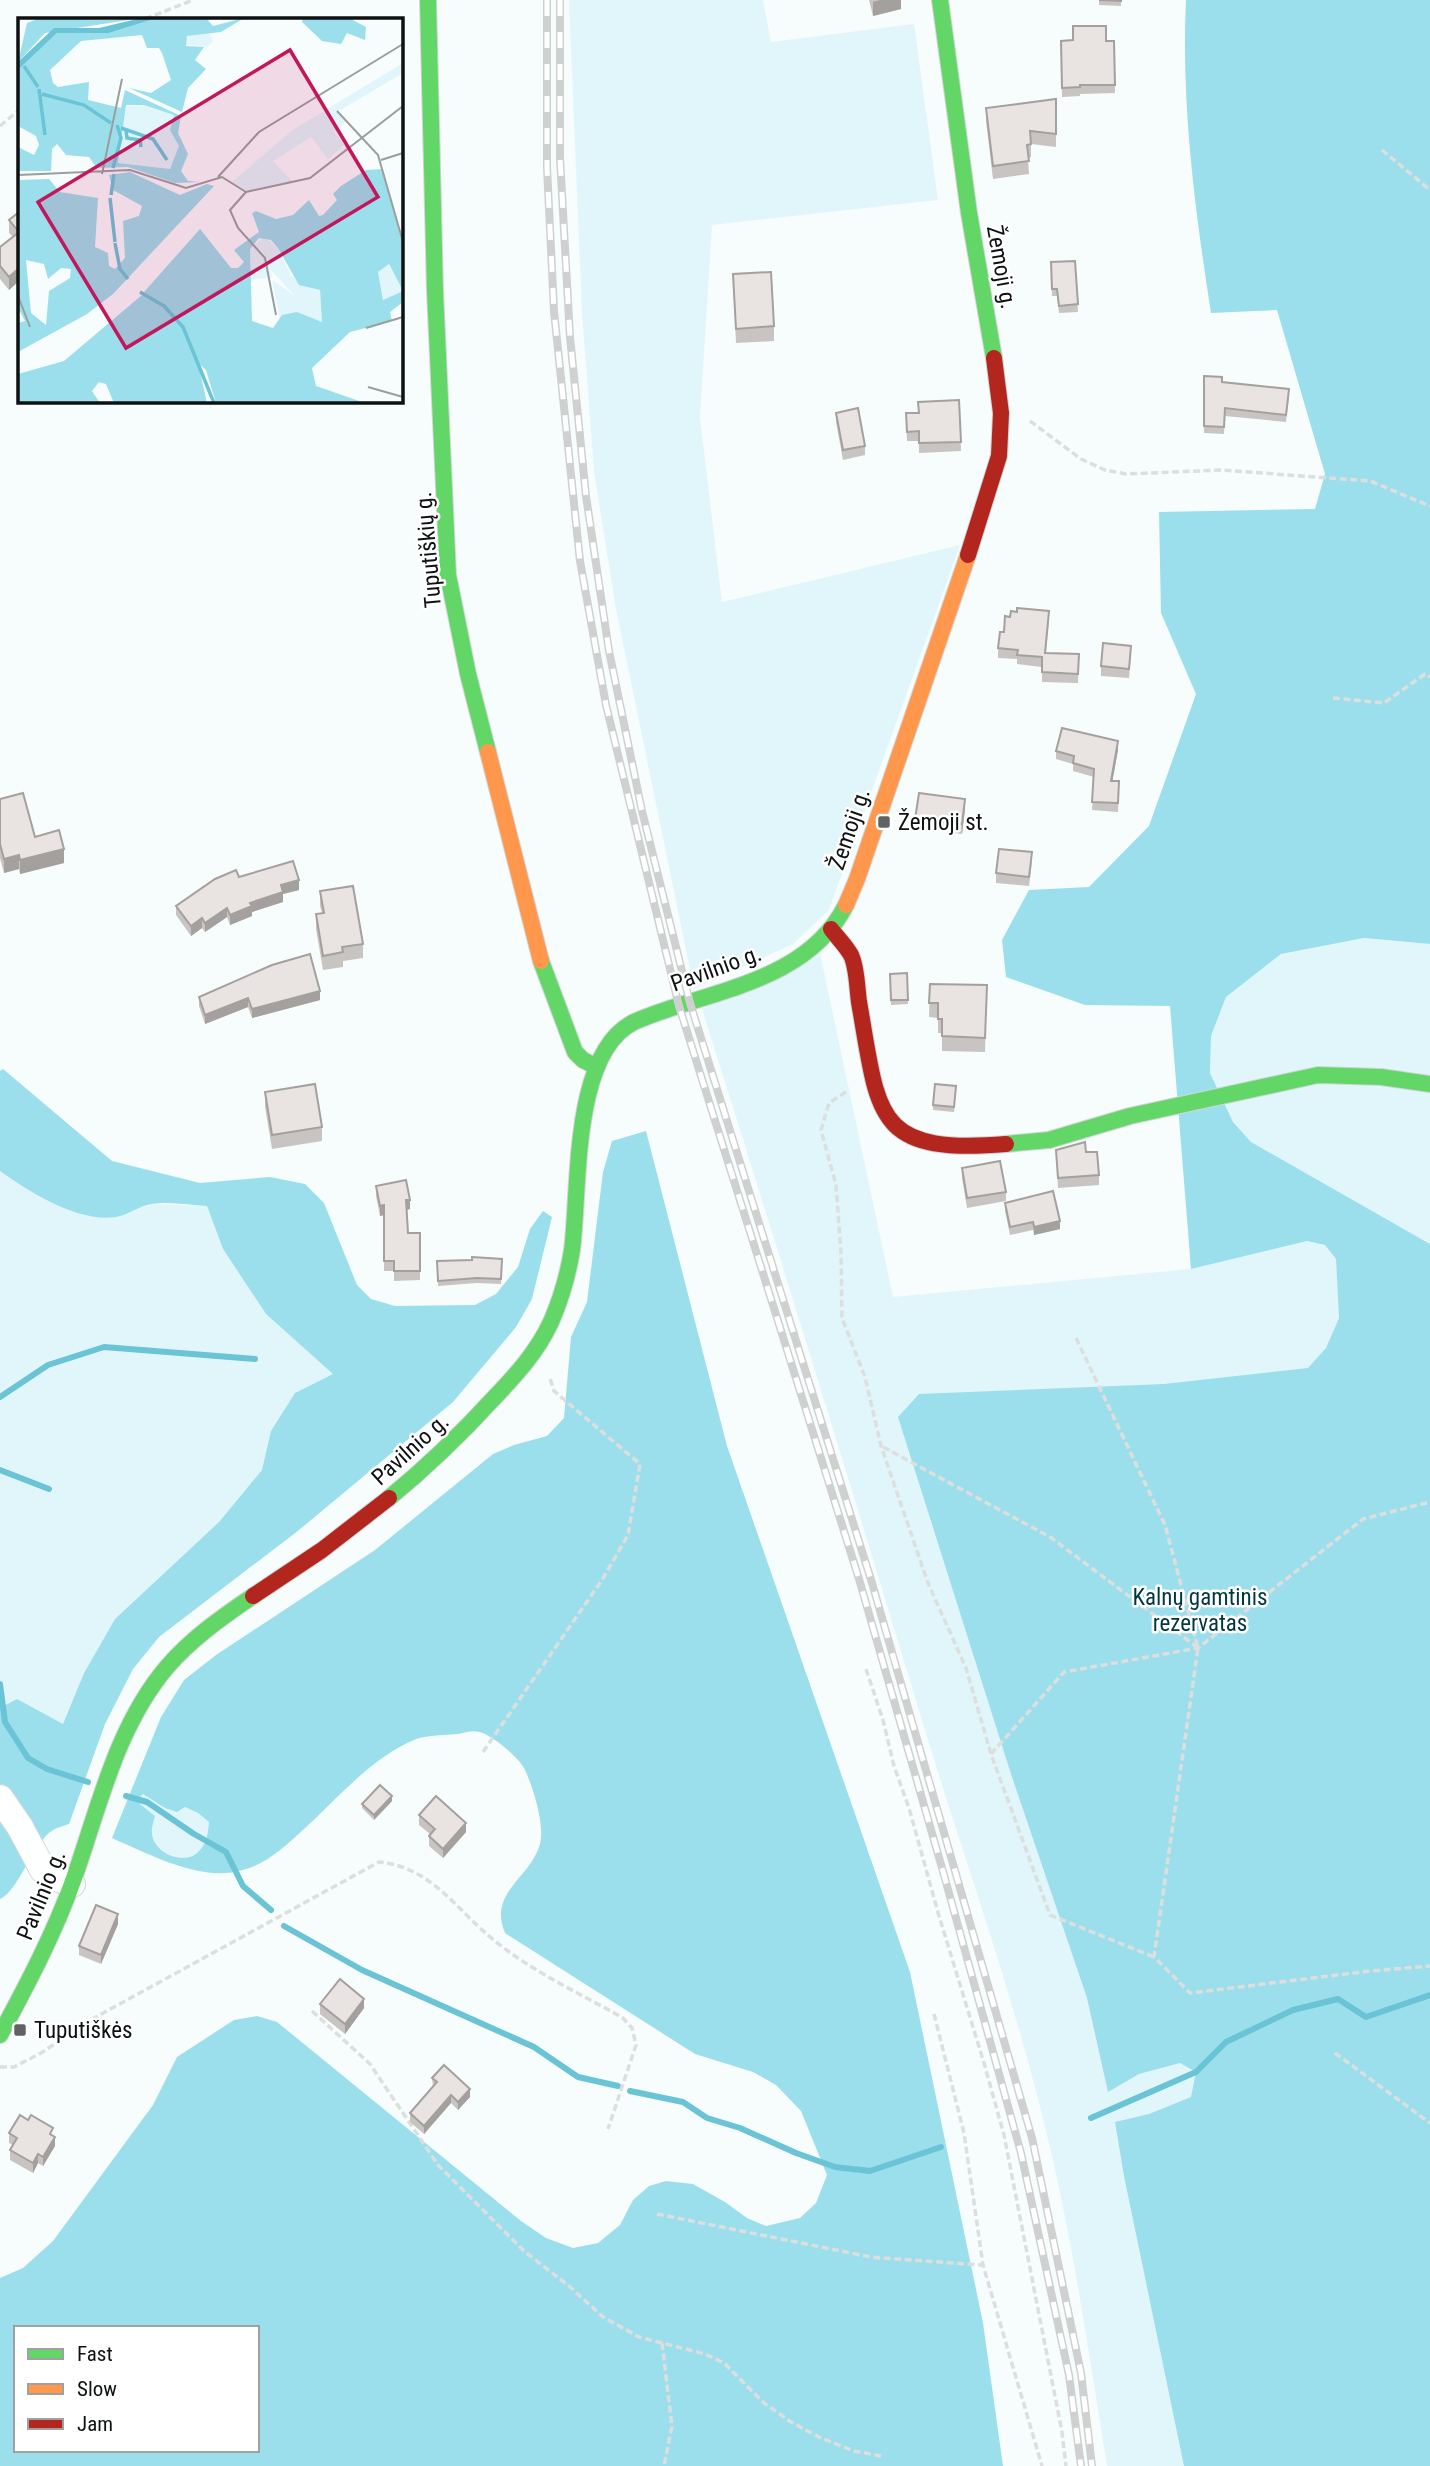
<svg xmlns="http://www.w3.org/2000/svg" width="1430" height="2466" font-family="'Roboto Condensed',sans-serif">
<rect width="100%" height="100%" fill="#f7fcfd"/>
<g fill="#e1f6fb">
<path d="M569 0H763L771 42 914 24 938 200 712 225 700 418 722 602 960 545 829 910 793 944 694 989 616 609 594 472 582 312Z"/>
<path d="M1364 938 1430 944V1244L1251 1142 1233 1122 1210 1073 1211 1036 1226 997 1281 954Z"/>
<path d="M820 953 893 1297 1191 1269 1307 1241 1325 1245 1336 1258 1339 1318 1326 1348 1309 1368 1430 2466H1107C1090 2361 1075 2255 1051 2152 1017 2003 964 1860 920 1714 849 1479 776 1244 702 1009Z"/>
<path d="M0 1171 22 1187 115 1217 152 1204 207 1206 223 1249 266 1314 334 1374 271 1431 263 1469 219 1522 115 1619 84 1673 63 1724 17 1700 2 1707 0 1698Z"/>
<path d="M143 1794 165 1808 185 1807 198 1813 209 1822C208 1833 206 1845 197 1853 182 1865 154 1852 152 1833 151 1828 154 1821 155 1816L140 1804 139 1798Z"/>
</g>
<g fill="#9bdfec" fill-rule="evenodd">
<path d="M1186 0H1430V944L1364 938 1281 954 1226 997 1211 1036 1210 1073 1233 1122 1251 1142 1430 1244V2466H1184L1124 2176 1115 2122 1149 2114 1191 2097 1196 2072 1180 2063 1139 2074 1108 2092 1087 1998 1011 1774 898 1417 919 1394 1164 1384 1308 1368 1326 1348 1339 1318 1336 1259 1325 1245 1307 1241 1191 1269 1170 1006 1085 1005 1006 977 1002 940 1029 890 1089 887 1149 826 1196 694 1161 613 1159 512 1315 509 1325 474 1277 310 1211 313C1195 210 1181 105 1186 0Z"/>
<path d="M3 1069 112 1161 200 1183 270 1177 305 1184 324 1203 357 1285 371 1299 395 1306 475 1305 496 1294 518 1267 530 1229 543 1211 552 1217 532 1299 516 1327 453 1402 299 1530 159 1637 133 1669 105 1724 69 1824C64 1826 58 1827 53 1830 33 1842 19 1891 0 1899V1698L2 1707 17 1699 63 1724 84 1673 115 1619 219 1522 262 1470 271 1431 295 1393 333 1374 266 1314 223 1249 207 1206C189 1205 169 1201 152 1204 139 1206 128 1215 116 1217 79 1223 29 1192 0 1171V1071Z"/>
<path d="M646 1131 727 1446 910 1972 983 2323 1003 2466H0V2278L23 2268 53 2241 153 2105 177 2057 234 2020 257 2016 277 2022 521 2221 546 2238 573 2248 598 2243 620 2225 633 2200 649 2186 666 2181 693 2184 725 2202 747 2218 766 2226 800 2218 816 2203 827 2175 801 2111 776 2085 753 2072 695 2054 505 1933C488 1892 530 1879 540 1844 545 1825 533 1786 524 1768 518 1757 491 1734 479 1732 473 1730 464 1733 458 1734 445 1735 428 1735 416 1739 372 1757 338 1798 304 1829 284 1847 266 1865 239 1871 198 1881 149 1854 112 1838L161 1717 184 1680 216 1655 375 1550 493 1454 514 1445 547 1436 564 1418 571 1337 587 1302 603 1172 612 1141ZM143 1794 165 1808 177 1812 185 1807 198 1813 209 1822C208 1832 207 1844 198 1852 184 1866 153 1853 152 1833 151 1828 154 1821 155 1816L140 1804 139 1798ZM16 2328H257V2450H16Z"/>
</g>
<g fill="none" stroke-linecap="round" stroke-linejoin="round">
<g stroke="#6ac4d6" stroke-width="6">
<path d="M0 1397 48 1365 104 1347 255 1359"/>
<path d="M0 1470 49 1489"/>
<path d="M0 1684 5 1722 28 1758 47 1769 88 1782"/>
<path d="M126 1796 147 1802 194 1834 226 1852 243 1886 271 1910"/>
<path d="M284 1926 362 1970 534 2047 578 2077 618 2086"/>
<path d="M630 2091 683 2102 707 2118 740 2128 796 2153 835 2167 870 2171 941 2147"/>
<path d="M1091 2118 1196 2072 1226 2042 1293 2010 1338 1999 1366 2017 1430 1995"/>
</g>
<defs>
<path id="street" d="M0 1798 20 1827 43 1870 54 1877 72 1884"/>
<g id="fast">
<path d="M428 0 435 291 448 575 468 674 488 752"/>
<path d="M940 0 969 213 994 358"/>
<path d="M541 961 575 1052 583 1060 597 1067"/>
<path d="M1006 1144 1049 1140 1130 1116 1318 1075 1381 1077 1430 1084"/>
<path d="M389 1498C427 1467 461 1434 494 1398 516 1375 537 1352 551 1322 561 1299 568 1275 572 1250 580 1190 571 1053 634 1022 707 990 806 984 846 905"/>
<path d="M0 2035C27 1985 54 1934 73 1881 99 1808 116 1727 167 1667 191 1639 222 1617 253 1596"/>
</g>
<g id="slow">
<path d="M488 752 541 961"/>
<path d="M846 905 857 879 968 555"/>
</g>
<g id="jam">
<path d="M968 555 999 456 1001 413 994 358"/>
<path d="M831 929C837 937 846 946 851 955 857 967 857 988 859 1002 879 1115 873 1155 1006 1144"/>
<path d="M253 1596 322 1550 389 1498"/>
</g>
</defs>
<use href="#street" stroke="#d2d6d7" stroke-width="28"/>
<use href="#fast" stroke="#d2d6d7" stroke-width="18"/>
<use href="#slow" stroke="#d2d6d7" stroke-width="18"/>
<use href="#jam" stroke="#d2d6d7" stroke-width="18"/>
<g stroke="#dddede" stroke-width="3.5" stroke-dasharray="7 3.5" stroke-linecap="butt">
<path d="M145 19 193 0"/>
<path d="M0 126 19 110"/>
<path d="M1382 150 1430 190"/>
<path d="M1030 421 1081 459 1105 470 1126 474 1221 470 1370 481 1430 506"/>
<path d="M1333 698 1384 703 1425 674 1430 677"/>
<path d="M846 1092 829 1103 821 1130 836 1185 841 1253 842 1318 865 1377 881 1446 928 1583 966 1668 991 1754 1050 1915 1154 1957"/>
<path d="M1076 1338 1165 1525 1198 1648 1154 1957 1190 1993 1370 1971 1430 1966"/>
<path d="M883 1447 1050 1537 1197 1647"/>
<path d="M866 1669 883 1720 894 1766 909 1808 939 1916 984 2063 1004 2135 1062 2432 1066 2466"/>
<path d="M483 1752 602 1580 628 1535 640 1464 554 1391 550 1378"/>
<path d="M991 1754 1064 1672 1198 1648 1363 1519 1430 1502"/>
<path d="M312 2011 370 2064 438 2165 524 2251 569 2286 603 2317 639 2337 705 2354 724 2363 764 2403 791 2422 819 2437 854 2451 881 2456"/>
<path d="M934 2014 964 2133 983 2265 1042 2466"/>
<path d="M1335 2053 1430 2123"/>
<path d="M0 2067H14L41 2053 94 2018 379 1862C432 1867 456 1910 495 1941 533 1972 581 1994 623 2018L632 2028 636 2045 608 2129"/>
<path d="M657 2214 871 2257 983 2265"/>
<path d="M662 2343 672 2426 664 2466"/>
</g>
<use href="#street" stroke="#feffff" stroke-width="26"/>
<use href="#fast" stroke="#63d668" stroke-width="16"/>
<use href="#slow" stroke="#ff974d" stroke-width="16"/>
<use href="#jam" stroke="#b3261e" stroke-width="16"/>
<defs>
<g id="rail">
<path d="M547 0V167L554 311 580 561 606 705 679 1006 859 1579 944 1875 1021 2153 1069 2375 1081 2466"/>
<path d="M560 0V158L570 337 586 496 609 651 642 811 690 1003 872 1583 1032 2138 1081 2373 1092 2466"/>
</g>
</defs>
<use href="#rail" stroke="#cfd1d1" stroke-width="8"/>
<use href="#rail" stroke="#fff" stroke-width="5" stroke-dasharray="16" stroke-linecap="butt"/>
</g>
<g fill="#c8c4c2">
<path d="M869 0H901V9L873 16Z"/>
<path d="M1099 0H1121V6L1099 5Z"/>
<path d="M1073 40 1114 41 1115 93 1080 94V96L1062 97 1061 41Z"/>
<path d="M1056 99V147L1031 144V157L1028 158 1029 174 993 179 986 121V108Z"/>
<path d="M19 212V281L9 290 0 279V247L13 237 9 233V220Z"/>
<path d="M1075 261 1078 312 1059 313 1057 296H1052L1051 262Z"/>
<path d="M733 274 774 326V341L736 343Z"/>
<path d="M1204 376 1222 382 1289 397 1286 422 1225 416 1224 434 1204 433Z"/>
<path d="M959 400 961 451 919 453V441H907L906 413H918Z"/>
<path d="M836 413 865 446V455L843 460 836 422Z"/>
<path d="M1049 620 1046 653 1079 654 1078 683 1042 682V667L1017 664V659L998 658V648L1004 632Z"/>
<path d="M1131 655 1129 678 1101 676V666Z"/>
<path d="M1118 750 1112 781 1119 790 1118 812 1092 810 1094 777 1073 771V764L1056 759V751Z"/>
<path d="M0 799 35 837 64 863 20 874 19 869 4 873 0 858Z"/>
<path d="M965 808 962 834 915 828V819Z"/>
<path d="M1032 862 1029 886 996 883V873Z"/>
<path d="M239 877 299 890 283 894V902L252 912V916L230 925 227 917 205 932 202 928 191 936 176 915V906Z"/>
<path d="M320 891 363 944V958L343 961V967L323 970 316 929V914L322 913 320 906Z"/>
<path d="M907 973 908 1004 891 1005 890 974Z"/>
<path d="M930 984 987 985 985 1052 942 1051V1033H938V1018L929 1017Z"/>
<path d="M199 997 320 1000 252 1018 248 1007 205 1024 199 1006Z"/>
<path d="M956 1091 954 1112 933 1110V1105Z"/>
<path d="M265 1092 322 1127V1141L272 1149 265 1107Z"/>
<path d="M1056 1150 1086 1152 1099 1175V1185L1058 1188Z"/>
<path d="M962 1168 1006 1192V1201L967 1208 962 1178Z"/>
<path d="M376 1186 410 1209 407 1210 408 1233H420V1280L394 1281V1271H384V1215L380 1216 376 1196Z"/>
<path d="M1005 1203 1060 1229 1034 1235 1033 1230 1010 1235 1005 1211Z"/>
<path d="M502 1259 501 1284 477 1283 438 1286 437 1261Z"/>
<path d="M392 1801 374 1820 362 1808V1804Z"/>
<path d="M419 1815 466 1832 443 1858 429 1846V1836L430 1834 419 1825Z"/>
<path d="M118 1924 101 1964 79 1955V1946Z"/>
<path d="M320 2004 364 2008 345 2034 320 2014Z"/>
<path d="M432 2078 470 2097 458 2110 451 2103 424 2134 410 2122V2113L433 2087Z"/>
<path d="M9 2133 53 2136 55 2146 43 2166 38 2163 33 2173 10 2160V2150L13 2145 9 2143Z"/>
</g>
<g fill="#a3a09e">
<path d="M880 0H901V9L873 16V2Z"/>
<path d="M19 268V281L9 290V277Z"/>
<path d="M1118 741V750L1111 789V781Z"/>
<path d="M965 799V808L962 834V824Z"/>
<path d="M64 849V863L20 874V860Z"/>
<path d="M19 855V869L4 873V859Z"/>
<path d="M299 880V890L283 894V902L252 912V916L230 925V915L281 885Z"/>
<path d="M227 908V917L205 932V923Z"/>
<path d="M202 918V928L191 936V926Z"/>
<path d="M320 991V1000L252 1018V1009Z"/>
<path d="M248 998V1007L205 1024V1015Z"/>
<path d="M406 1200H410V1209L406 1210Z"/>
<path d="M384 1205V1215L380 1216V1206Z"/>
<path d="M1060 1221V1229L1034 1235V1227Z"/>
<path d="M392 1796V1801L374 1820V1815Z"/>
<path d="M466 1823V1832L443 1858V1849Z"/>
<path d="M118 1914V1924L101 1964V1955Z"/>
<path d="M364 1999V2008L345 2034V2024Z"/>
<path d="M470 2089V2097L458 2110V2102Z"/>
<path d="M451 2095V2103L424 2134V2126Z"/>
<path d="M55 2137V2146L43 2166V2157Z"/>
<path d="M38 2154V2163L33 2173V2163Z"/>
</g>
<g fill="#e9e4e1" stroke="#a3a09e" stroke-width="2">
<path d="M1099 0H1121V1Z"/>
<path d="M1073 26H1106V41H1114L1115 85H1080V87L1062 88 1061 41 1073 40Z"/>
<path d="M1056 99V134L1030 131 1031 144 1027 145 1029 161 993 166 986 108Z"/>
<path d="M19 212V268L9 277 0 266V247L19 232 9 220Z"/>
<path d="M1075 261 1078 304 1059 306 1057 289H1052L1051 262Z"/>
<path d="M771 272 774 326 736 329 733 274Z"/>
<path d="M1204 376 1222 377V382L1289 389 1286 415 1225 408 1224 427 1204 426Z"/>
<path d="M959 400 961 442 919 443V431L907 432 906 413H919L918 402Z"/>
<path d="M858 408 865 446 843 450 836 413Z"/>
<path d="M1017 608 1049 611 1045 653 1079 654 1078 674 1042 672V657L1017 655 1018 650 998 648 1000 632H1004L1005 616 1010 617 1011 611 1017 612Z"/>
<path d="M1103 643 1131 646 1129 669 1101 666Z"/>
<path d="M1062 728 1118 741 1111 781H1119L1118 803 1092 802 1094 769 1073 763 1074 756 1056 751Z"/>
<path d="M23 793 35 837 59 830 64 849 20 860 19 855 4 859 0 844V799Z"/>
<path d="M919 793 965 799 962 824 915 819Z"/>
<path d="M999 849 1032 852 1029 877 996 873Z"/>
<path d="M293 861 299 880 281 885 283 892 250 903 252 906 230 915 227 908 205 923 202 918 191 926 176 906 215 879 236 870 239 877Z"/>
<path d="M353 886 363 944 342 947 343 952 323 956 316 914 324 913 320 891Z"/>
<path d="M310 954 320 991 252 1009 248 998 205 1015 199 997 272 965Z"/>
<path d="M907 973 908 1000H891L890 974Z"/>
<path d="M930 984 987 985 985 1038 942 1036V1019H938V1003H929Z"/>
<path d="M315 1084 322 1127 272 1135 265 1092Z"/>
<path d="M935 1084 956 1086 954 1107 933 1105Z"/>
<path d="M1085 1142 1086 1152H1097L1099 1175 1058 1178 1056 1150Z"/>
<path d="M1000 1161 1006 1192 967 1198 962 1168Z"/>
<path d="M406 1180 410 1200H406L408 1233H420V1271H394V1261H384V1205L380 1206 376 1186Z"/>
<path d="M1053 1191 1060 1221 1034 1227 1033 1222 1010 1227 1005 1203Z"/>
<path d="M472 1257 502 1259 501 1279 477 1278 438 1281 437 1261 472 1260Z"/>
<path d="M380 1785 392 1796 374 1815 362 1804Z"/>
<path d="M436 1796 466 1823 443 1849 429 1836 435 1829 419 1815Z"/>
<path d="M96 1905 118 1914 101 1955 79 1946Z"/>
<path d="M340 1979 364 1999 345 2024 320 2004Z"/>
<path d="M444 2065 470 2089 458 2102 451 2095 424 2126 410 2113 437 2082 432 2078Z"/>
<path d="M20 2115 28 2120 31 2115 53 2128 50 2134 55 2137 43 2157 38 2154 33 2163 10 2150 17 2138 9 2133Z"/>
</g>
<g fill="#606364" stroke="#fff" stroke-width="2.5">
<rect x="877" y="815" width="14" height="14" rx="3.5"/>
<rect x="13" y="2023" width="14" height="14" rx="3.5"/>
</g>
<g text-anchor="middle" stroke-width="5" stroke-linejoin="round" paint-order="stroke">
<g font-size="23" fill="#0e1112" stroke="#fff">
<text transform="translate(1002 267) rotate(80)" y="8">Žemoji g.</text>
<text transform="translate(428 550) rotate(-95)" y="8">Tuputiškių g.</text>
<text transform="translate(849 829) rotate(-71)" y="8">Žemoji g.</text>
<text transform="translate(716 968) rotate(-20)" y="8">Pavilnio g.</text>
<text transform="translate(410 1449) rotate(-42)" y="8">Pavilnio g.</text>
<text transform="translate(41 1895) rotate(-68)" y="8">Pavilnio g.</text>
</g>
<g font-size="23" fill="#0e1112" stroke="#fff" text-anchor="start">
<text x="898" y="830">Žemoji st.</text>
<text x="34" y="2038">Tuputiškės</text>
</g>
<g font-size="23" fill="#003741" stroke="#fff">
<text x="1200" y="1605">Kalnų gamtinis<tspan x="1200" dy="26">rezervatas</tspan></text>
</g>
</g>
<g transform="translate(18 18)">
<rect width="385" height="385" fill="#f7fcfd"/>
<path d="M191 15 195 23 189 29 165 26 172 16ZM385 45V55L319 94 327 104 316 114 326 127 310 141 293 119 255 143 275 164 230 173 214 164 276 111ZM126 87 156 97 152 112 162 128 152 151 100 145 107 88ZM246 219 260 230 273 258 302 272 304 304 262 300 254 262 277 278 252 251 254 259 233 262 232 231ZM370 246 385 273 365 282 360 254Z" fill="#e1f6fb"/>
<path d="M22 0 96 2 123 0 27 15 0 44 9 5ZM139 0H188L195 8 226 0 203 14 169 18 168 28 186 29 177 42 188 51 170 70 164 94 111 70 133 75 153 62 144 35 141 30H129L124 17 63 23 32 52 35 65 40 69 71 64 70 82 103 90 107 72 163 98 160 115 170 136 163 153 170 163 182 164 157 165 110 149 79 150 71 139 48 137 39 126 34 131 33 153H0V129L16 137 21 127 18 118 0 108V52L39 15H91ZM108 87H126L156 97 152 112 161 128 152 151 100 145ZM331 0 348 9 347 22 329 15 323 26 304 23 284 4 285 0ZM364 151 385 227V284L372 294 374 303 332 314 294 350 298 368 347 385H198L188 352 180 345 189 385H96L88 366 81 364 74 373 82 385H0V356L46 343 124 277 133 282 126 274 182 211 213 250H220L226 244 216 232 241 214 234 195 238 193 258 201 275 197 291 182 301 198 305 197 319 182 315 176 323 168 348 152ZM241 220 253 222 260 230 281 267 302 272 304 304 279 294 264 297 255 310 234 303 232 231ZM371 246 385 273 365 282 360 254ZM112 154 162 177 189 166 196 168 95 276 69 296 0 334V305L7 303 0 290 2 162 31 161 42 174 80 180 77 229 90 235 91 248 97 251 107 240 105 203 121 198 124 188 95 172 91 157ZM8 242 26 246 30 261 43 250 53 251 52 260 31 273 28 307 13 295Z" fill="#9bdfec" fill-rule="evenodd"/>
<path d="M123 0H139L91 15H39L0 52V44L36 10H81Z" fill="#6ac4d6"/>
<path fill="none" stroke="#6ac4d6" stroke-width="3.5" d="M6 48 20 69M21 71 27 117M24 76 66 87 93 105M103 110 135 121 149 142M108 113 109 120 122 122 123 129M95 150 103 120 99 107M93 177 96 156M92 180 97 224M97 225 102 251 110 261M122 274 146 288 165 309 196 385"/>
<path fill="none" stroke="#9a9e9f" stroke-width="2" d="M319 93 360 137 385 224M363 142 385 135M84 156 104 61M0 157 112 152 168 170 204 159 228 174M200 159 241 114 385 26M0 278 12 309M258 297 247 240 220 210 212 192 228 174 292 160 385 88M348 310 385 299M350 369 385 379"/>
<path fill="#c2185b" fill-opacity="0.15" stroke="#c2185b" stroke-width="3.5" d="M272 32 360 179 108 330 20 184Z"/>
<rect width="385" height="385" fill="none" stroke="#0e1112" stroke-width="3.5"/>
</g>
<rect x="14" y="2326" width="245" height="126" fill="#ffffff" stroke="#9fa0a0" stroke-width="2"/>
<rect x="28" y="2349" width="35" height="10" fill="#63d668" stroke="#9fa0a0" stroke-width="2"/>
<text x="77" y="2361" font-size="21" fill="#0e1112">Fast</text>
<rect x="28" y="2384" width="35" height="10" fill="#ff974d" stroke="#9fa0a0" stroke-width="2"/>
<text x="77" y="2396" font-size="21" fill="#0e1112">Slow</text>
<rect x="28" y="2419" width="35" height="10" fill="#b3261e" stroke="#9fa0a0" stroke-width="2"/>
<text x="77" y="2431" font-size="21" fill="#0e1112">Jam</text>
</svg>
